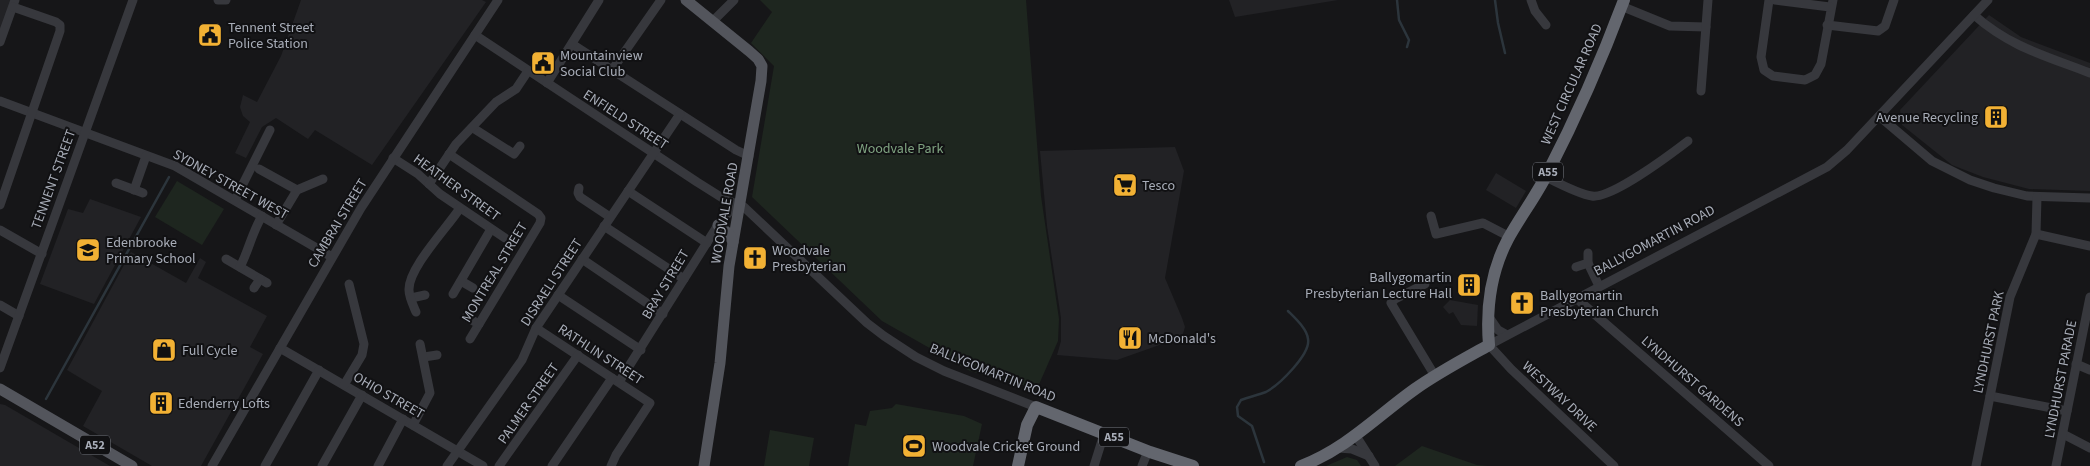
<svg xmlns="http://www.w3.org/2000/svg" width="2090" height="466" font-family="'Source Sans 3',sans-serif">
<rect width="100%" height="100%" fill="#161618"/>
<g fill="#222225">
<path d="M0 0H12L0 35Z"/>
<path d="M301 0H482L486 2 372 165 315 130 308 139 276 118 262 127 246 158 235 153 250 122 243 116 240 107 243 95 257 102 281 56Z"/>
<path d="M1229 0H1338L1235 17Z"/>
<path d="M1989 15 2021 37 2090 63V191L2029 189 1983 177 1952 165 1902 125 1900 110Z"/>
<path d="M1175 147 1184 171 1165 278 1182 318 1185 327 1182 337 1117 360 1057 355 1061 341V318L1047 226 1040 151Z"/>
<path d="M1496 173 1526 191 1516 208 1486 190Z"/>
<path d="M90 199 141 217 94 304 40 284 68 209 83 213Z"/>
<path d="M131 252 186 283 200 258 206 262 198 278 267 316 250 347 263 354 201 466H152L83 426 102 391 67 370Z"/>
<path d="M1450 300 1478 305 1477 326 1461 325 1453 312 1449 314 1443 307Z"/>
<path d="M0 404 5 405 110 466H0Z"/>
</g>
<g fill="#1e261f">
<path d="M760 0H1026L1041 196 1059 319 1058 341 1037 389 970 371 882 321 752 197 774 66 751 43 772 12Z"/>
<path d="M177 181 224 209 202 245 155 217Z"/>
<path d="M896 404 964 416 982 424 973 466H848L855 424 866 426 870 411 892 408Z"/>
<path d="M770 430 814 438 809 466H764Z"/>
<path d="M1422 446 1477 465 1488 466H1395Z"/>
<path d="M1347 457 1357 460 1361 466H1326Z"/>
</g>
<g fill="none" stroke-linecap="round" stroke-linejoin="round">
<g stroke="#2c353c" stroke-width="2.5">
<path d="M1397 0 1399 20 1409 40 1407 47"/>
<path d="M1495 0 1498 23 1505 53"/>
<path d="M46 399 169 177"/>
<path d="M1264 462 1252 426 1238 416 1237 407 1241 400C1249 397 1258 395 1266 392 1279 385 1311 354 1308 339 1307 329 1296 319 1288 311"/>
</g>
<g stroke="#37383d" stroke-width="9">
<path d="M218 0H226"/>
<path d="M1531 0 1535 11 1546 25"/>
<path d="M1769 0 1761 57 1764 70 1773 76 1805 80 1815 75 1821 64 1833 0"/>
<path d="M1775 0 1830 7"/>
<path d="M1621 6 1670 26 1706 27"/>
<path d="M1974 15C2010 47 2046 56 2090 73"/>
<path d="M712 22 734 0"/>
<path d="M1827 25 1878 31 1885 26 1894 0"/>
<path d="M475 35 697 182 724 199 744 207 867 323 884 336 916 357 944 371 1036 407"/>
<path d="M0 42 15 0"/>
<path d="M572 44 736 150 749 156"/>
<path d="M612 70 661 0"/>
<path d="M547 83 599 0"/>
<path d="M1701 91 1708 0"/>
<path d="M0 101 175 166 332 257"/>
<path d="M1879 116 1932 161 1970 180 1994 188 2027 196 2090 198"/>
<path d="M473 128 514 154 520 146"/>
<path d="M449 154 538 214 541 218 540 223 470 339"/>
<path d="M393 158 418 174 440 194 505 238"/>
<path d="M259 169 297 190"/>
<path d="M1546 177C1558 183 1579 194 1592 196 1611 199 1671 154 1688 141"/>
<path d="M116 183 143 193"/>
<path d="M429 184 456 144 496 102 516 89 528 71"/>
<path d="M579 188 578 193 580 197 610 217"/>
<path d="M134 190 146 156"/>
<path d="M628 191 707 243"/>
<path d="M235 200 270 130"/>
<path d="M0 205 60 31V25L56 22 13 7"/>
<path d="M1431 216 1436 234 1483 223 1510 237"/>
<path d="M276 225 297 190 323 179"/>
<path d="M604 226 684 279"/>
<path d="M0 230 42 254"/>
<path d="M2036 234 2090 246"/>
<path d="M226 259 267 283"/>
<path d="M582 259 663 314"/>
<path d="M1588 263 1599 286"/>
<path d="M240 267C249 250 252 232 262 216"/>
<path d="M1576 267 1588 263V253"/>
<path d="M461 281 473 288"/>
<path d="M1425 284 1395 299 1391 303 1435 376"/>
<path d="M254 288 260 279"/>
<path d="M453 294 491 229"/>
<path d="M558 295 641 350"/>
<path d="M411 298 425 295"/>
<path d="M1576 298 1769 466"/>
<path d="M0 305 19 316"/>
<path d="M416 312C413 305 409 297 409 290 408 268 448 227 460 208"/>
<path d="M466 317 479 324"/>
<path d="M1489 317 1498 330 1507 335"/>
<path d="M536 328 650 403 616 455 611 466"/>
<path d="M280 348 483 466"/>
<path d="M424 357 437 355"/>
<path d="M2076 364 2090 370"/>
<path d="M0 368 133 0"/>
<path d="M619 382 718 225 730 211 740 204"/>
<path d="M344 385 362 355 364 344 349 284"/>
<path d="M1990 396 2067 411"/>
<path d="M413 425 430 393 420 344"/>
<path d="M2063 434 2090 448"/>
<path d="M1356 436 1375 466"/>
<path d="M1338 448 1352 449 1369 456"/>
<path d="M212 466 361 208 498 0"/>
<path d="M265 466 319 370"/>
<path d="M322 466 362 395"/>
<path d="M378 466 403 419"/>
<path d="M447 466 522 360 536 328 680 114"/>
<path d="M499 466 578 355"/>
<path d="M552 466 612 378"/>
<path d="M1094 466 1104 434"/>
<path d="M1142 466 1148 451"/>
<path d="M1614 466 1511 369 1489 345 1827 167 1847 150 1988 0"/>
<path d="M1976 466 2010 297 2036 234 2037 197"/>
<path d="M2056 466 2090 297"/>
</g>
<g stroke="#53555c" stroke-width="11">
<path d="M686 0 749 51 758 59 762 66 761 81 729 266 720 363 704 466"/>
<path d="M718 225 729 234 733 242"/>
<path d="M0 389 132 466"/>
</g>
<g stroke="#63666e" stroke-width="12">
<path d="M1018 466 1027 425 1036 407 1150 452 1193 466"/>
<path d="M1301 466C1346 449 1377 416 1415 389 1439 372 1464 359 1489 345 1486 309 1491 271 1508 239 1520 217 1536 196 1547 174 1576 118 1602 59 1624 0"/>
</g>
</g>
<defs>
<symbol id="civic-square" viewBox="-11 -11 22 22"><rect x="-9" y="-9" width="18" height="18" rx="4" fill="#f2b134" stroke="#111113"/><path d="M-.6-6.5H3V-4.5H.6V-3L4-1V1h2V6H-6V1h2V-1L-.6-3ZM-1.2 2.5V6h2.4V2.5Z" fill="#111"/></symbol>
<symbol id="building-square" viewBox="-11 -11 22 22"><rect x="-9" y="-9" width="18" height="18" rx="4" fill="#f2b134" stroke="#111113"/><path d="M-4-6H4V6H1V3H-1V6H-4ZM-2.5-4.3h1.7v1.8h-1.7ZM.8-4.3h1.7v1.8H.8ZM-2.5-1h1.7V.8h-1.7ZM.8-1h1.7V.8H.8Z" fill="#111"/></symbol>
<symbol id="supermarket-square" viewBox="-11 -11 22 22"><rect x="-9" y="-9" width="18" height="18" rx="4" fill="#f2b134" stroke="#111113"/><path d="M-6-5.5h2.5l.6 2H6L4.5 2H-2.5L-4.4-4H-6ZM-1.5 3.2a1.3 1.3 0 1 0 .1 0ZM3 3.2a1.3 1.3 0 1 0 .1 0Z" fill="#111"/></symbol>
<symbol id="school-square" viewBox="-11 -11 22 22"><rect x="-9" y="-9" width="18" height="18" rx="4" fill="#f2b134" stroke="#111113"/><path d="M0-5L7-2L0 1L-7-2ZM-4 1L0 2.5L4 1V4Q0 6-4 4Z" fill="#111"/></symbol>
<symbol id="church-square" viewBox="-11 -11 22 22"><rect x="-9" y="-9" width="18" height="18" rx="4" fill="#f2b134" stroke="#111113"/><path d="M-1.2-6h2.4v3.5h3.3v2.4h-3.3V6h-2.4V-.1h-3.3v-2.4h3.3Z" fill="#111"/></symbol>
<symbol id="restaurant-square" viewBox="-11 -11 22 22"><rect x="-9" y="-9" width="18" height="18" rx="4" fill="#f2b134" stroke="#111113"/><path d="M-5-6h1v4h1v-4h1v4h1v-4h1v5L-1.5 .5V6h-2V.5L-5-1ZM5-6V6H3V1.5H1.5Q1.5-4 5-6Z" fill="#111"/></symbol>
<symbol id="shop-square" viewBox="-11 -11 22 22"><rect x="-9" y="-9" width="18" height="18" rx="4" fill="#f2b134" stroke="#111113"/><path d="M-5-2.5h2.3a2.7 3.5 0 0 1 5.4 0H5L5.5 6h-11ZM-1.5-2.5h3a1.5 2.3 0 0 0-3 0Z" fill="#111"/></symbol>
<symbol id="stadium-square" viewBox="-11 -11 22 22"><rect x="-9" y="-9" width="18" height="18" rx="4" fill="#f2b134" stroke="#111113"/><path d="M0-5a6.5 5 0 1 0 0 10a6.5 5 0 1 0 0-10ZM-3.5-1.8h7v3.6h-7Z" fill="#111"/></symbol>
</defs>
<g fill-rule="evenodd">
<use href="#civic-square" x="196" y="21" width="28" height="28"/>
<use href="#civic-square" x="529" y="49" width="28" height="28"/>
<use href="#building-square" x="1982" y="103" width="28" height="28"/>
<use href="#supermarket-square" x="1111" y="171" width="28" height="28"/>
<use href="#school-square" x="74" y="236" width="28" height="28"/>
<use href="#church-square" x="741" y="244" width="28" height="28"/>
<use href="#building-square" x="1455" y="271" width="28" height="28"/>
<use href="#church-square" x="1508" y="289" width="28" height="28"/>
<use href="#restaurant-square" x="1116" y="324" width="28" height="28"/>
<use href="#shop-square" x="150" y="336" width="28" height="28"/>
<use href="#building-square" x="147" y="389" width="28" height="28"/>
<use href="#stadium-square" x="900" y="432" width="28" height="28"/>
</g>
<g text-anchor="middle" stroke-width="4" stroke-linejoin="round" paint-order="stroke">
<g fill="#111113" stroke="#7b7e86" stroke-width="1">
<rect x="1533" y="162.5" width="30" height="19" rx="4"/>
<rect x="1099" y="427.5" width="30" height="19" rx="4"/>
<rect x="80" y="435.5" width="30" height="19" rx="4"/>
</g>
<g font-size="12" font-weight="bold" fill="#a8adb8">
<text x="1548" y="176">A55</text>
<text x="1114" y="441">A55</text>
<text x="95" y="449">A52</text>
</g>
<g font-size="14" fill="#a8adb8" stroke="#111113" text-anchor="start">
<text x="228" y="32">Tennent Street<tspan x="228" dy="16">Police Station</tspan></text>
<text x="560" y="60">Mountainview<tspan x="560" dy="16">Social Club</tspan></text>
<text x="1978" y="122" text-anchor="end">Avenue Recycling</text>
<text x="1142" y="190">Tesco</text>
<text x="106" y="247">Edenbrooke<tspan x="106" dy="16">Primary School</tspan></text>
<text x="772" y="255">Woodvale<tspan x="772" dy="16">Presbyterian</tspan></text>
<text x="1452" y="282" text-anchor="end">Ballygomartin<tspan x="1452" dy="16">Presbyterian Lecture Hall</tspan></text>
<text x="1540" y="300">Ballygomartin<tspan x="1540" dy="16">Presbyterian Church</tspan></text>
<text x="1148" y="343">McDonald's</text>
<text x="182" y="355">Full Cycle</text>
<text x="178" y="408">Edenderry Lofts</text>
<text x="932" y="451">Woodvale Cricket Ground</text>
</g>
<g font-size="14" fill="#a8adb8" stroke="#111113">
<text transform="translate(1571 84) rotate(-66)" y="5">WEST CIRCULAR ROAD</text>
<text transform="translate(626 119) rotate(33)" y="5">ENFIELD STREET</text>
<text transform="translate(53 179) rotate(-70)" y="5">TENNENT STREET</text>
<text transform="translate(231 184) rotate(29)" y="5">SYDNEY STREET WEST</text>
<text transform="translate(457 187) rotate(36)" y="5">HEATHER STREET</text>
<text transform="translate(724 213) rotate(-80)" y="5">WOODVALE ROAD</text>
<text transform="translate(337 223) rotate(-59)" y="5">CAMBRAI STREET</text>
<text transform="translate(1654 240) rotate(-28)" y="5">BALLYGOMARTIN ROAD</text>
<text transform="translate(494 272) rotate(-59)" y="5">MONTREAL STREET</text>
<text transform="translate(551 282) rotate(-57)" y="5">DISRAELI STREET</text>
<text transform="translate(665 284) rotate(-59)" y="5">BRAY STREET</text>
<text transform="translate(1988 342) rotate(-78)" y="5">LYNDHURST PARK</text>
<text transform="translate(601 354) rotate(33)" y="5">RATHLIN STREET</text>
<text transform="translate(993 372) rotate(22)" y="5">BALLYGOMARTIN ROAD</text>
<text transform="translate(2060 379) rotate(-79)" y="5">LYNDHURST PARADE</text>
<text transform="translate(1693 381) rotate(41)" y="5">LYNDHURST GARDENS</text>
<text transform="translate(389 395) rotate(30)" y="5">OHIO STREET</text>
<text transform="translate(1560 396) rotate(43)" y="5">WESTWAY DRIVE</text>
<text transform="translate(528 403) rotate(-55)" y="5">PALMER STREET</text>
</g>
<g font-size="14" fill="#7fa381" stroke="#111113">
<text x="900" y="153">Woodvale Park</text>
</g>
</g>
</svg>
